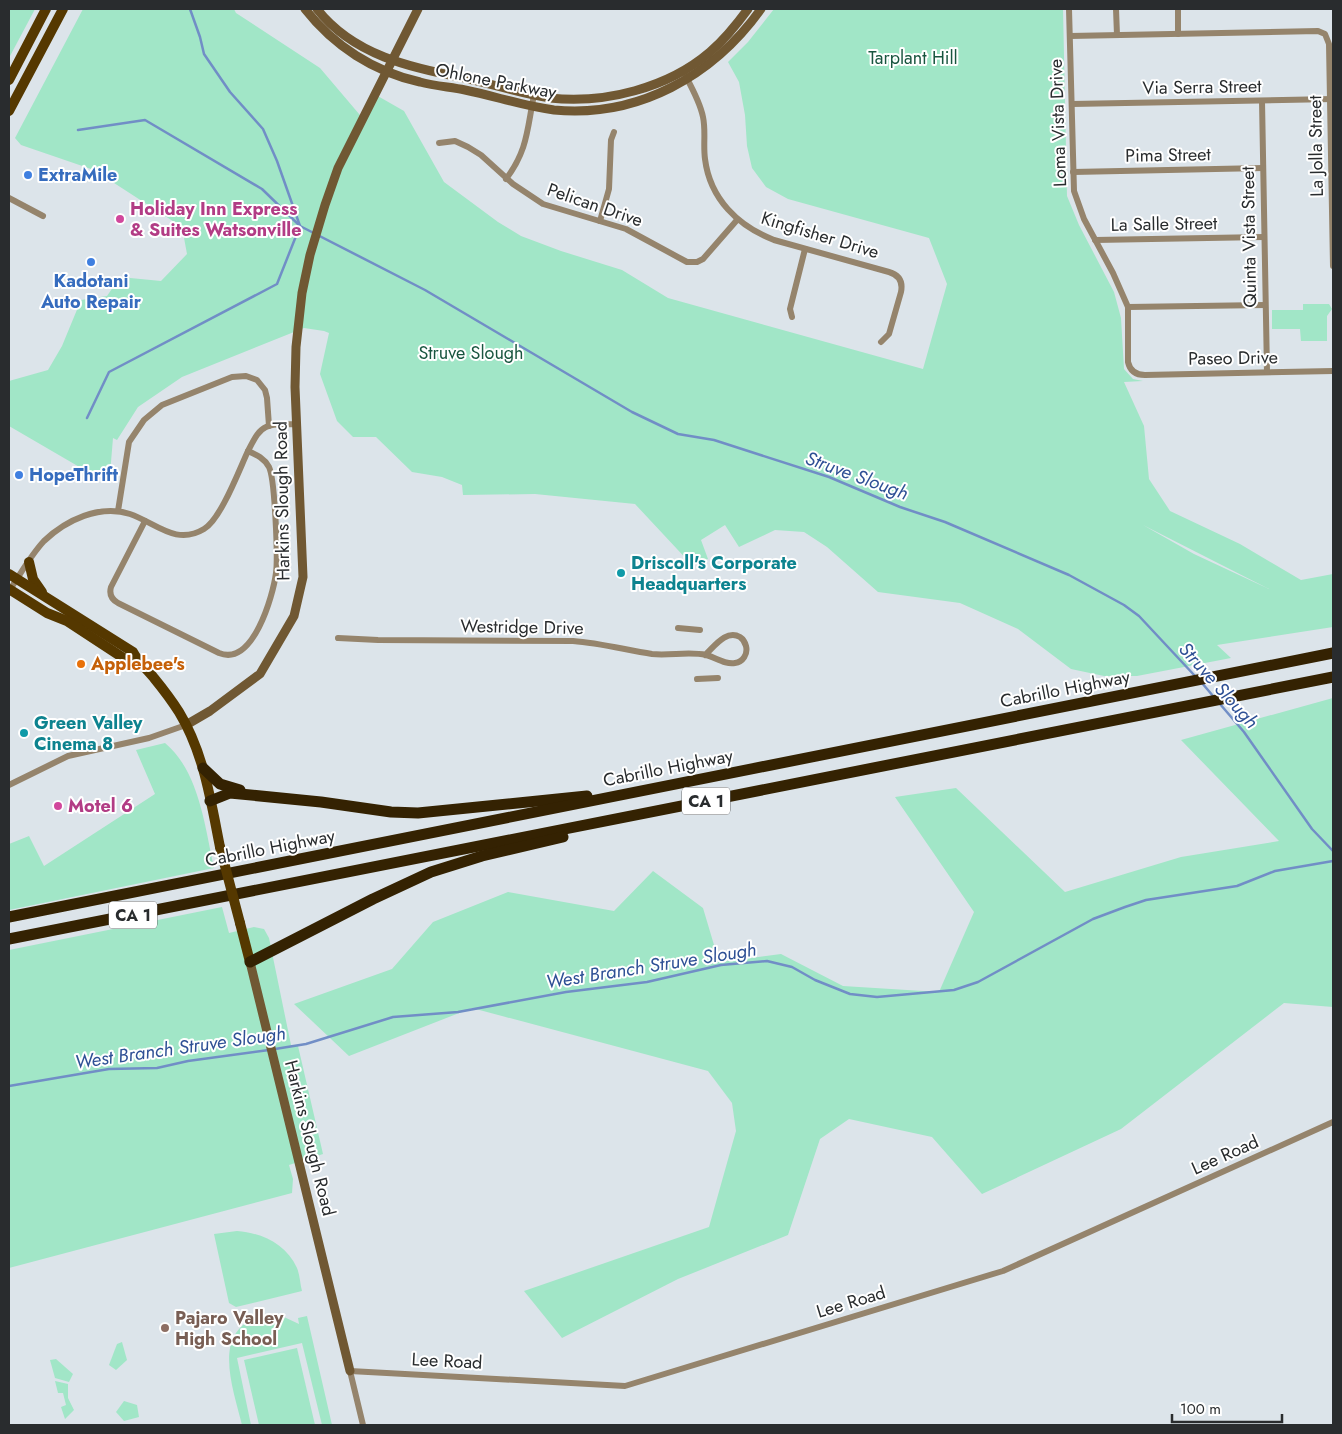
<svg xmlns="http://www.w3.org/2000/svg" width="1342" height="1434" font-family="Jost,sans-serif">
<rect width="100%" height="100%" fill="#dce4ea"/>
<g fill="#a1e6c7" fill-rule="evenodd">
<path d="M9 9H35L9 58Z"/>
<path d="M83 9H234L236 13 320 68 365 121 376 95 404 111 444 182 498 222 521 236 561 251 622 270 668 298 923 369 947 284 929 238 788 199 766 187 752 168 747 146 745 115 739 82 728 62 748 42 774 9H1063L1067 196 1079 225 1114 292 1121 318 1124 369 1133 379 1143 381 1124 382 1144 426 1149 479 1170 511 1240 544 1301 580 1333 574V627L1217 645 1231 658 1137 676H1104L1071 669 1018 629 960 603 878 592 827 547 804 532 775 530 739 547 725 525 701 540 708 559 691 564 635 504 535 494 463 495 462 485 442 477 412 472 376 437H353L337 421 320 374 329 333 324 331 304 328 182 377 138 407 117 440 113 438 110 474 88 472 9 426V381L48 370 62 346 81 300 107 296 120 277 161 281 187 254 182 227 94 170 21 145 15 138ZM1143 525 1269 589 1194 554Z"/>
<path d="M1303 304H1329L1332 309 1327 316V341H1301L1300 329H1272V310H1303Z"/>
<path d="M1333 698V1007L1284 1003 1121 1129 982 1194 932 1137 849 1119 820 1139 788 1235 678 1279 562 1338 524 1291 709 1227 736 1131 732 1103 708 1071 472 1008 349 1056 294 1004 392 969 433 922 508 892 614 911 653 871 703 908 717 955 728 961 781 954 843 986 939 992 974 912 895 797 956 788 1065 892 1181 857 1279 841 1181 740Z"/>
<path d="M165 743C199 771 205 827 214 868L9 910V844L29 836 44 866 155 794 136 750Z"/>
<path d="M222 907 229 933 254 927 264 929 269 938 291 1045 298 1046 323 1154 289 1165 293 1179 292 1193 9 1268V950Z"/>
<path d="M237 1231C262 1233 286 1244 297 1268 300 1275 300 1284 302 1291L236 1307 229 1303 214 1234Z"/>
<path d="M268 1315 284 1317 299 1324 298 1318 307 1316 332 1425H322L302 1343 237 1358 251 1425H242C233 1387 208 1325 268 1315Z"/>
<path d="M122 1342 127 1360 116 1370 109 1365 117 1344Z"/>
<path d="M297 1348 315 1425H259L244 1360Z"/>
<path d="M56 1359 73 1374 69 1382 55 1378 50 1360Z"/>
<path d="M55 1381 68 1384V1398L74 1410 65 1419 61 1407 66 1405 63 1393H58Z"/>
<path d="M124 1401 137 1405 139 1417 124 1421 116 1412Z"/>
</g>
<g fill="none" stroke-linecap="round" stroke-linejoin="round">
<g stroke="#718ec6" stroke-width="2.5">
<path d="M190 9 200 37 204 54 230 92 263 129 277 161 300 226 425 290 632 412 678 434 714 440 829 477 900 507 945 522 1069 575 1124 605 1139 616 1195 676"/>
<path d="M78 130 145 120 262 189 300 226 277 284 109 372 87 418"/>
<path d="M1202 683 1213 696"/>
<path d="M1220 704 1244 732 1312 829 1333 851"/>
<path d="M275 1049 306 1044 393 1017 458 1012 566 992 647 982 721 965 767 961 792 967 815 980 850 994 877 997 954 990 978 982 1093 919 1125 907 1146 900 1237 886 1275 871 1333 861"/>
<path d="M9 1086 109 1069 157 1068 188 1061 269 1050"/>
</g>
<g stroke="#95846c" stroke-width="6">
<path d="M1069 9 1074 191 1084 219 1113 273 1128 307V362C1130 371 1136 375 1145 375L1333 371"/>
<path d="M1116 9 1117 35"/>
<path d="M1178 9V34"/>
<path d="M1070 36 1318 31 1325 34 1329 44 1333 266"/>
<path d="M685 75C692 88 700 102 703 117 706 131 703 145 705 159 710 199 738 226 774 240L889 272C899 275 903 282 901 292L889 334 881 342"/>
<path d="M1262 101 1267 372"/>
<path d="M1072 104 1333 99"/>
<path d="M439 143 455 141 468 147 481 155 513 184 543 204 626 229 687 262H697L703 259 737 220"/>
<path d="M1073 172 1263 168"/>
<path d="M506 179C528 150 527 129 534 95"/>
<path d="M9 198 43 216"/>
<path d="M600 221 609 189 611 140 614 132"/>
<path d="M1095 240 1264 237"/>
<path d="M1128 307 1265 305"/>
<path d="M792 317 790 309 805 249"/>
<path d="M118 511 129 442 144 420 162 405 232 377 246 376 257 380 265 390 267 398 269 426"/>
<path d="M145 521 111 587C109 594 111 599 118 603L219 653C253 667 273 596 276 573 278 558 275 479 269 467 264 458 257 455 248 451"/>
<path d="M9 591C20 575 30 556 44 541 66 520 100 504 130 514 156 523 176 546 204 529 221 519 239 470 248 451 253 442 257 431 266 427 274 423 287 425 296 424"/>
<path d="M678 628 700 630"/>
<path d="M338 638 378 640 573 641C600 643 626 650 652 654 670 656 689 651 706 655 715 657 725 665 735 663 743 662 748 654 746 646 745 642 743 639 740 637 726 629 714 647 705 655"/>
<path d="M697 679 718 678"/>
<path d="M9 785 68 756 149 738 186 725"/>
<path d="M363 1425 350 1371 625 1386 1003 1271 1333 1122"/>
</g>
<g stroke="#705833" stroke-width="9">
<path d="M305 9C334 46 374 72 420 82 435 86 450 87 465 90 495 96 523 106 554 110 638 118 713 76 761 9"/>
<path d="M317 9C353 55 411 68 465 78 493 84 521 94 550 98 605 104 668 88 710 52 724 40 737 24 748 9"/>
<path d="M186 725 210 711 260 674 294 616 303 577 295 387 296 347 302 293 310 255 325 205 338 168 418 9"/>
<path d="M250 962 350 1371"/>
</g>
<g stroke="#553800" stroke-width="10">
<path d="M9 80 46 9"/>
<path d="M9 111 63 9"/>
<path d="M29 562 33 579 42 592"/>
<path d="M9 574 133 652C138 662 147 669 154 678 163 689 172 701 179 712 204 753 211 802 220 847"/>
<path d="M9 589 47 613 67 621 128 661 137 659"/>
<path d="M240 923 250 962"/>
</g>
<g stroke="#342202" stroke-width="11">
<path d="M203 768 220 784 240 790"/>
<path d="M210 801 230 793 321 802 391 812 418 813 587 796"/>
<path d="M9 917 1333 653"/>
<path d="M9 939 1333 677"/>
<path d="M250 962 373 899 431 872 482 856 563 837"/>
</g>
<path stroke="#553800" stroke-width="10" d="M220 847 240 923"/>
</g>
<g fill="#3f7fe0" stroke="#fff" stroke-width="2">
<circle cx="28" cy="175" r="5"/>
<circle cx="91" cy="262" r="5"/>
<circle cx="19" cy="475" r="5"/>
</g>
<g fill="#d1479c" stroke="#fff" stroke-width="2">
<circle cx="120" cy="219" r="5"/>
<circle cx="58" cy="806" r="5"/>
</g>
<g fill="#0f9aa8" stroke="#fff" stroke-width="2">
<circle cx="621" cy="573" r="5"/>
<circle cx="24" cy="733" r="5"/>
</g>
<circle fill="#e8710a" stroke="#fff" stroke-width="2" cx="81" cy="664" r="5"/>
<circle fill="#8d6e63" stroke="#fff" stroke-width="2" cx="165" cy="1328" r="5"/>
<g text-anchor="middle" stroke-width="4" stroke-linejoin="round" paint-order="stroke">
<g fill="#fff" stroke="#696b6d" stroke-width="1">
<rect x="682" y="787.5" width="48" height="27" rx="4"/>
<rect x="109" y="901.5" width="48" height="27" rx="4"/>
</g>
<g font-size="16" font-weight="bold" fill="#292c2e">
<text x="706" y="807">CA 1</text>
<text x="133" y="921">CA 1</text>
</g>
<g font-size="18" fill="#18553f" stroke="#fff">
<text x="913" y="64">Tarplant Hill</text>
<text x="471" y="359">Struve Slough</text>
</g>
<g font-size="18" fill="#292c2e" stroke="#fff">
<text transform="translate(496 81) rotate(11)" y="6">Ohlone Parkway</text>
<text transform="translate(1202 87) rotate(-1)" y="6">Via Serra Street</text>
<text transform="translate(1058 123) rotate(-92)" y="6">Loma Vista Drive</text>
<text transform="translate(1316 146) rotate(-91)" y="6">La Jolla Street</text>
<text transform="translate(1168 155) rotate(-1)" y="6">Pima Street</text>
<text transform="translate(595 205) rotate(19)" y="6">Pelican Drive</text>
<text transform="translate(1164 224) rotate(-1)" y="6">La Salle Street</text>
<text transform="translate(820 235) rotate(17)" y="6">Kingfisher Drive</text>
<text transform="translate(1249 237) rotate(-91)" y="6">Quinta Vista Street</text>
<text transform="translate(1233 358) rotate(-1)" y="6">Paseo Drive</text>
<text transform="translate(282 501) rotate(-91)" y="6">Harkins Slough Road</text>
<text transform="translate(522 627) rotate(1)" y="6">Westridge Drive</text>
<text transform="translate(1065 689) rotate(-11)" y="6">Cabrillo Highway</text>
<text transform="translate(668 768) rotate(-11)" y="6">Cabrillo Highway</text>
<text transform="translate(270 848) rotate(-11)" y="6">Cabrillo Highway</text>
<text transform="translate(310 1138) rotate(76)" y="6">Harkins Slough Road</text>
<text transform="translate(1225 1155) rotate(-24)" y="6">Lee Road</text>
<text transform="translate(851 1302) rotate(-17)" y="6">Lee Road</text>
<text transform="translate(447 1361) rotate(3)" y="6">Lee Road</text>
</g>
<g font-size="18" font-weight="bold" fill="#366cbe" stroke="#fff" text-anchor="start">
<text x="38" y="181">ExtraMile</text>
<text x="91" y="287" text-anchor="middle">Kadotani<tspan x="91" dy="21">Auto Repair</tspan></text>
<text x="29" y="481">HopeThrift</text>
</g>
<g font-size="18" font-weight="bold" fill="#b23c85" stroke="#fff" text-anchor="start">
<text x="130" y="215">Holiday Inn Express<tspan x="130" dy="21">&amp; Suites Watsonville</tspan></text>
<text x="68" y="812">Motel 6</text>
</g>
<g font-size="18" font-weight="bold" fill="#0d838f" stroke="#fff" text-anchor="start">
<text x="631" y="569">Driscoll's Corporate<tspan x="631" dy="21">Headquarters</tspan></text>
<text x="34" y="729">Green Valley<tspan x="34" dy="21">Cinema 8</tspan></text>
</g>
<g font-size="18" font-weight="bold" fill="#c56008" stroke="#fff" text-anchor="start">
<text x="91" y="670">Applebee's</text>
</g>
<g font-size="18" font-weight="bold" fill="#785e54" stroke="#fff" text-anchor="start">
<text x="175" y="1324">Pajaro Valley<tspan x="175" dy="21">High School</tspan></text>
</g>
<g font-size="19" font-style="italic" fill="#2e5095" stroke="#fff">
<text transform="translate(857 475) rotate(20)" y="7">Struve Slough</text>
<text transform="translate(1219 685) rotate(48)" y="7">Struve Slough</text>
<text transform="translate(651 965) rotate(-9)" y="7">West Branch Struve Slough</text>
<text transform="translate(180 1047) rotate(-8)" y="7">West Branch Struve Slough</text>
</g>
</g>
<rect width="1342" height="1434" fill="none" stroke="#292c2e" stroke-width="20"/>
<path d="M1172 1414v8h110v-8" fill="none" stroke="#292c2e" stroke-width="2.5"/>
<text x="1180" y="1414" font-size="15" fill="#292c2e" stroke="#ffffff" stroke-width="4" paint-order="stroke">100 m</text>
</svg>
